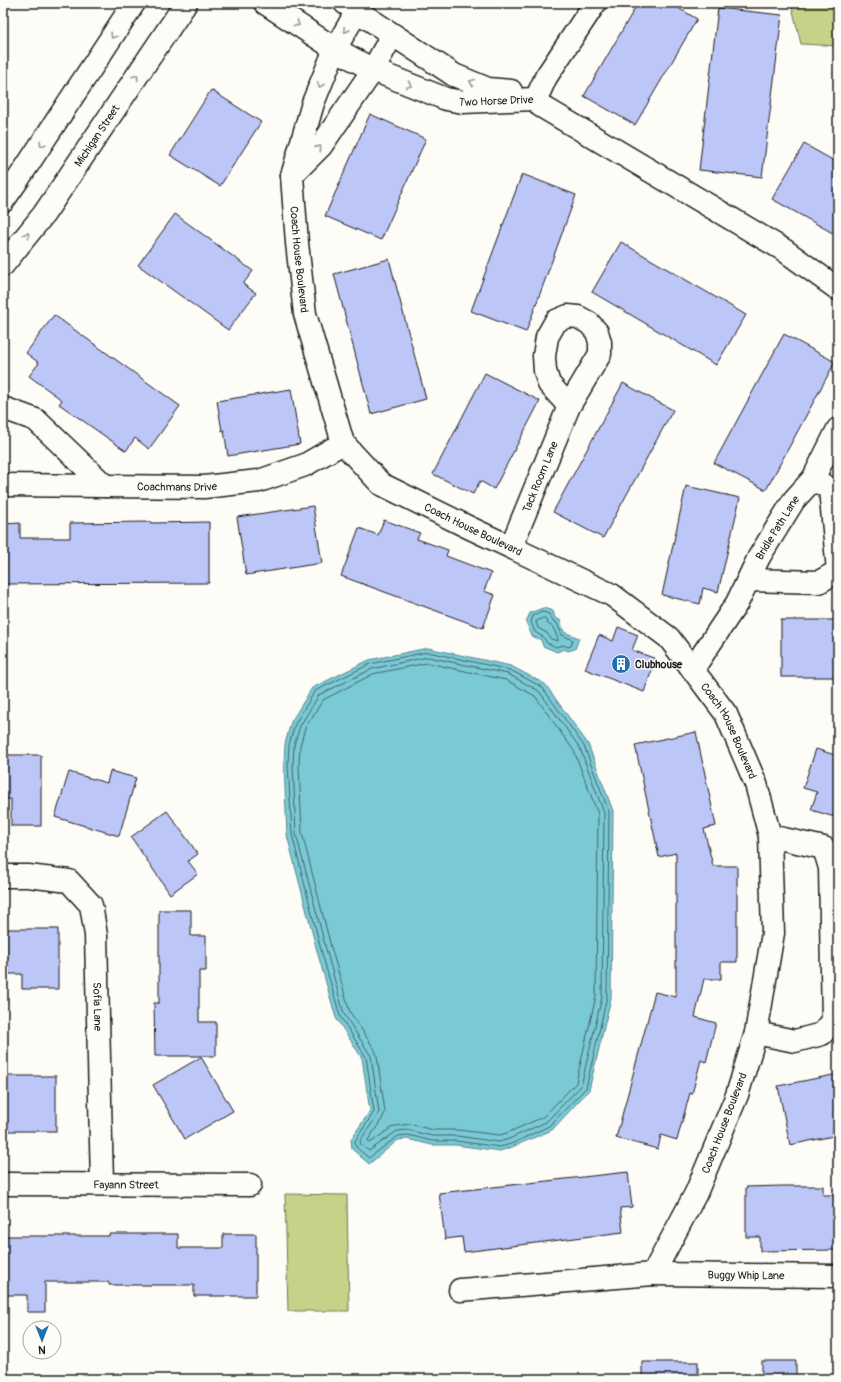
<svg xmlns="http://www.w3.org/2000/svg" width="841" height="1382" font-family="Pangolin,sans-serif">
<rect width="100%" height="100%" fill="#fdfcf7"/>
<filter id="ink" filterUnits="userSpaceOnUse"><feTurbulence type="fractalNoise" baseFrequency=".025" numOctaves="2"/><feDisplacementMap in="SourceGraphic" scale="8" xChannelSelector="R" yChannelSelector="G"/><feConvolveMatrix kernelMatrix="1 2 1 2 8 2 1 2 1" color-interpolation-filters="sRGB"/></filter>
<g filter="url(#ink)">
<g fill="#c4d387" stroke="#707852">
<path d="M791 3H838V46L801 44Z"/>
<path d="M285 1194 347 1195 349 1311H288Z"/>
</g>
<g fill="#7acad6" stroke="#54848c">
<path d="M543 608 553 611 555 618 560 620 564 632 579 638 575 649 568 651 564 649 557 652 543 646 541 640 532 636 526 622 530 613Z"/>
<path d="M428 648 511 666 545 684 588 744 613 811 611 998 589 1090 552 1130 512 1147 500 1151 456 1145H432L407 1139 398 1140 369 1164 352 1149 351 1139 370 1111 362 1058 336 1018 317 951 287 835 284 765 285 744 291 722 312 688 369 660Z"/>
</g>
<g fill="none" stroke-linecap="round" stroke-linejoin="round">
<g stroke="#426266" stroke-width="1">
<path d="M543 612 549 614 552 620 557 623 562 635 573 640 571 646 568 647 563 645 556 647 547 643 543 637 535 632 531 622 533 616Z"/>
<path d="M543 618H545L548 624 553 627 558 639V641L551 639 547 633 538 628 536 622Z"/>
<path d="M428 652 510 670 542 687 584 746 609 812 607 997 586 1088 549 1126 511 1144 500 1147 456 1141H432L408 1135 398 1136 369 1158 356 1147 355 1141 374 1112 366 1057 340 1016 321 950 292 834 288 765 289 745 295 724 315 691 370 664Z"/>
<path d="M428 657 508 674 539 691 580 748 604 813 602 997 581 1086 546 1122 509 1139 499 1142 457 1136H432L408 1130 397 1131 369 1151 361 1145 360 1141 377 1116 379 1112 371 1056 344 1014 326 949 296 834 293 765 294 745 300 726 319 695 372 669Z"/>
<path d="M428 663 506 680 535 696 574 751 598 814 596 996 576 1083 543 1117 507 1133 499 1135 458 1130H433L409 1124 396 1126 391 1128 370 1143 368 1140 382 1119 385 1112 377 1056 375 1050 350 1012 331 947 302 833 299 765 300 746 305 728 323 700 373 674Z"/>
</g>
</g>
<g fill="#bcc6f7" stroke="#1c1c1c">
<path d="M638 3H670L697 19 635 125 584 96Z"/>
<path d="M718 8 782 15 762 177 699 170Z"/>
<path d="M211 90 261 122 220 186 170 155Z"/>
<path d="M370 114 426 139 381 240 325 216Z"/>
<path d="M804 144 838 163V236L772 199Z"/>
<path d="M522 174 576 195 526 332 471 311Z"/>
<path d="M175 214 253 271 243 284 256 293 228 330 138 265Z"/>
<path d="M621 242 746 315 716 365 592 292Z"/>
<path d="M389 259 426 399 371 414 334 274Z"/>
<path d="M54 315 180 406 149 449 135 438 126 451 59 404 62 400 29 376 39 363 26 353Z"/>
<path d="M784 334 835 362 766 490 714 463Z"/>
<path d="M485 373 540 401 494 489 480 481 473 494 433 474Z"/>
<path d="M623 383 673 410 603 538 553 512Z"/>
<path d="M291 389 300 444 228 456 224 430 222 431 217 401Z"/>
<path d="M686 486 740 498 718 592 703 588 700 604 662 595Z"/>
<path d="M313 506 322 563 246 575 237 517Z"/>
<path d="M384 520 420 533 417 539 448 550 446 556 491 573 484 591 495 595 483 628 341 576 359 528 378 535Z"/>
<path d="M151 522V523L209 522V583L3 584V524L20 523V538H70V523Z"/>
<rect x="781" y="620" width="57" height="57"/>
<path d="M618 627 638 635 632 650 656 659 644 692 585 669 599 635 613 641Z"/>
<path d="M696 732 716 826 704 829 713 866H737V962H721V979H704L695 1017 716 1023 706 1062 701 1060 692 1094 690 1093 677 1140 661 1135 658 1149 616 1138 655 992 676 997V853L659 857 635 745Z"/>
<path d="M816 749 838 756V818L811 810 817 792 803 788Z"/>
<path d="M3 755H41V826H11V799H3Z"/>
<path d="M110 771 136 778 119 836 55 817 69 772 107 783Z"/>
<path d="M167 811 198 854 188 861 198 874 170 894 131 837Z"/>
<path d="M159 910H191V936H206V971H199V1022H216V1056H155L154 1003H159Z"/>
<path d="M3 929H58V989H22V974H3Z"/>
<path d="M201 1057 233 1111 185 1139 153 1085Z"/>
<path d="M838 1074V1135L790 1145 778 1086Z"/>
<rect x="3" y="1076" width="53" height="55"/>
<path d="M628 1172 632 1207 620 1208 623 1232 464 1252 462 1237 445 1239 439 1193Z"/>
<path d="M782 1186H823V1195H838V1250L760 1251V1237H746V1187Z"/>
<path d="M109 1234H178V1248H223V1234H256V1296H194V1285H109V1282H45V1312H27V1295H3V1236H109Z"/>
<rect x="762" y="1361" width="34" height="18"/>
<rect x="642" y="1362" width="56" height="17"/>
</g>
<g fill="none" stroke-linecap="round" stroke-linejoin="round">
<defs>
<g id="minor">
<path id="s1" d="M265 3 335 49 373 70 446 99 463 102 536 99"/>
<path d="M345 3 454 75 488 89 511 91"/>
<path d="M595 3 546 77 536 99 541 106 784 250 838 289"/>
<path id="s2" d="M357 11 335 49 313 103 292 176 297 243 305 314 343 443 381 484 468 527 612 595 669 638 726 714 756 784 770 836 773 933 756 1033 737 1095 696 1193 653 1274 460 1290"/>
<path d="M292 175 321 146 373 70 392 35"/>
<path d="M3 201 19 178 134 3"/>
<path id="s3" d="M3 265 44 214 186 3"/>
<path d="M3 410 6 409 36 420 105 486"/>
<path d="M813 479 838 429"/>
<path id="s4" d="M3 485 204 487 259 481 305 465 343 443"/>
<path id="s5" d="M511 547 569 406 600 354V342L597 332 589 323 578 317 568 316 556 321 547 337 544 356 545 371 549 384 569 406"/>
<path id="s6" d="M693 669 737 603 759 557 794 500 813 479 830 489 838 571 819 582 748 580"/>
<path id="s7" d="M3 876H28L69 881 91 905 96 935 102 1183"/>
<path d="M756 1033 795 1041 822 1034 833 1021 830 868 824 848 770 836"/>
<path id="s8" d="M3 1184 250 1185"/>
<path id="s9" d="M653 1274 838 1276"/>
</g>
</defs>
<use href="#minor" stroke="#1c1c1c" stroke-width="25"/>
<use href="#minor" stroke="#fdfcf7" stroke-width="22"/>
</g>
<defs><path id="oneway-chevron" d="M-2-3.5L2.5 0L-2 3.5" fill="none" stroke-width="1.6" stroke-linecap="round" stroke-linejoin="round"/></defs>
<g stroke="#989794">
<use href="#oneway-chevron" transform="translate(297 24) rotate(33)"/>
<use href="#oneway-chevron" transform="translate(346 30) rotate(120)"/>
<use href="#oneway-chevron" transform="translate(113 36) rotate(123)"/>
<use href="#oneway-chevron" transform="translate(136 77) rotate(-56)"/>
<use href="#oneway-chevron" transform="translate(472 82) rotate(-158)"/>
<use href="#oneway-chevron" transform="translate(320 85) rotate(112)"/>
<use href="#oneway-chevron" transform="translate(409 85) rotate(22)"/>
<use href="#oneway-chevron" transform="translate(42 144) rotate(123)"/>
<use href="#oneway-chevron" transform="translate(319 148) rotate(-48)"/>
<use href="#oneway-chevron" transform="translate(27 235) rotate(-52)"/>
</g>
</g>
<defs>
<symbol id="building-disc" viewBox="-11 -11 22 22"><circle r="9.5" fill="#1f6fb2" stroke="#fdfcf7"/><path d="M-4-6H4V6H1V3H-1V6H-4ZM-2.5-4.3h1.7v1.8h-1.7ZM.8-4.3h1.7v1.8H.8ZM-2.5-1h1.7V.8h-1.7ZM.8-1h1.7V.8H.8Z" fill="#fff"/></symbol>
</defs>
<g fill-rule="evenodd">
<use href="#building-disc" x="610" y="653" width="22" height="22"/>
</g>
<g text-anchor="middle" stroke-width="3" stroke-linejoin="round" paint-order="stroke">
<g font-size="11" fill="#1c1c1c" stroke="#fdfcf7">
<text dy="4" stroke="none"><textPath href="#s1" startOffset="256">Two Horse Drive</textPath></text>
<text dy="4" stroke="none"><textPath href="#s3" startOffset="160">Michigan Street</textPath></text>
<text dy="4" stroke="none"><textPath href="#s2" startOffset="262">Coach House Boulevard</textPath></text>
<text dy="4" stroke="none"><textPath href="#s5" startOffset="76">Tack Room Lane</textPath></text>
<text dy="4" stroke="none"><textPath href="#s4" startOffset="174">Coachmans Drive</textPath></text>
<text dy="4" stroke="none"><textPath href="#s6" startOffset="165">Bridle Path Lane</textPath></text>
<text dy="4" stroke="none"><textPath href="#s2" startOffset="610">Coach House Boulevard</textPath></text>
<text dy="4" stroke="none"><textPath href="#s2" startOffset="946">Coach House Boulevard</textPath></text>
<text dy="4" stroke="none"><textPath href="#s7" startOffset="201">Sofia Lane</textPath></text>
<text transform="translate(724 1123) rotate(-69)" y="4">Coach House Boulevard</text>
<text dy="4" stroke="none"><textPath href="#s8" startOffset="123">Fayann Street</textPath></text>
<text dy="4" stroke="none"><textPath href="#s9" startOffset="93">Buggy Whip Lane</textPath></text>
</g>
<g font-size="11" font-weight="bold" fill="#1c1c1c" stroke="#fdfcf7" text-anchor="start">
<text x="635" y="668">Clubhouse</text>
</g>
</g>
<rect width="841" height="1382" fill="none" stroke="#fdfcf7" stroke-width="16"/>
<rect x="8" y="8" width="825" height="1366" fill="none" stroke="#1c1c1c" stroke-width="1.5" filter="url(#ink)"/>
<g transform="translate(42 1340) rotate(180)"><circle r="19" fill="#fdfcf7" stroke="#a3a29f"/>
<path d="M0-3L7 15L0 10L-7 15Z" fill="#1f6fb2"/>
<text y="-6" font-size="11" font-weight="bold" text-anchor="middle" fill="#1c1c1c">N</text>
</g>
</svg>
